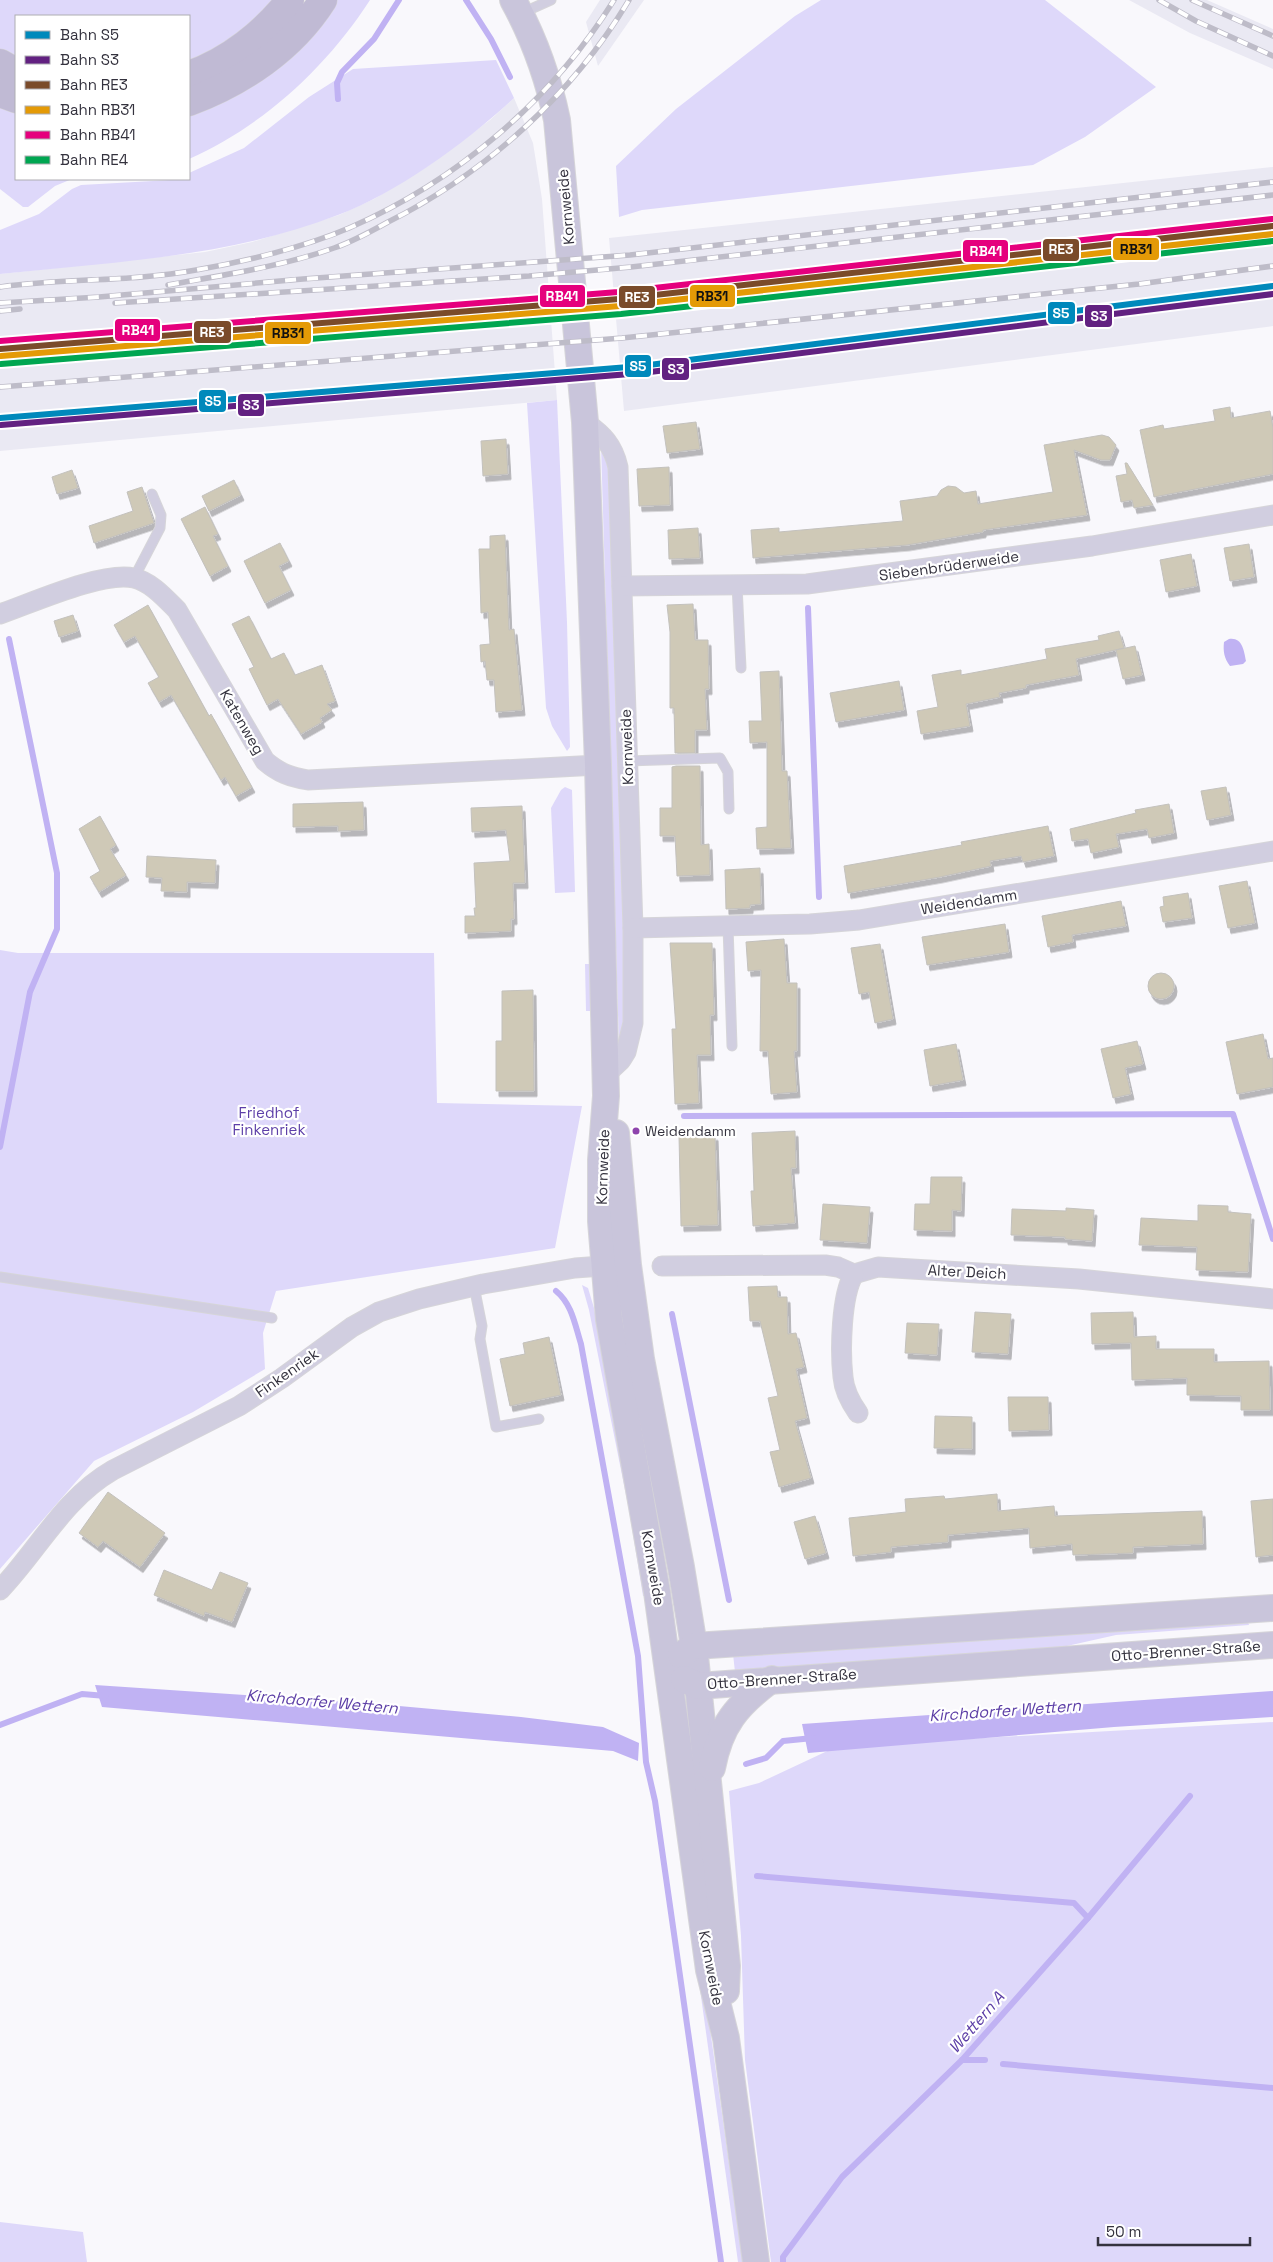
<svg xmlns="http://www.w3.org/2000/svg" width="1273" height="2262" font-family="'Space Grotesk',sans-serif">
<defs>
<filter id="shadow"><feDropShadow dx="3" dy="5.5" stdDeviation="0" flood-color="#0004"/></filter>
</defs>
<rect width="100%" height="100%" fill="#f9f8fc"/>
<g fill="#eae9f3">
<path d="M600 0H644L598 66 586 22Z"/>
<path d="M1129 0H1207L1273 29V69L1190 33Z"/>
<path d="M514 98 533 143 542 199 557 400 0 451V274L205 252 252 242 339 215 374 199 428 166 490 120Z"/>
<path d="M1273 167V326L624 411 609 238Z"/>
</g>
<g fill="#ded8fa">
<path d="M0 0H278L253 24 189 65V16H16V60L0 50Z"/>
<path d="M336 0H370C326 68 263 126 189 159V112L288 59 312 37Z"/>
<path d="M821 0H1045L1156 87 1085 137 1033 165 642 210 619 217 616 166 676 109 795 16Z"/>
<path d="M496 60 514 98C468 141 397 193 338 215 230 257 114 262 0 274V230L39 214 72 189 81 185 189 179V173L244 148 309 97 353 69Z"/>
<path d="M0 103 16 108V179H72L55 186 28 207H23L0 189Z"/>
<path d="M557 400 567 622 570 747 567 751 552 726 546 708 527 403Z"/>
<path d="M601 445 608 451 628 1023 619 1046Z"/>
<path d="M565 787 572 790 575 892 555 893 551 808 561 790Z"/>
<path d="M0 950 18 953H434L437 1103 582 1106 555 1248 276 1291 263 1333 265 1369 193 1412 94 1461 0 1569Z"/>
<path d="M585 964H590L592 1011H586Z"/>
<path d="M582 1285 588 1288 594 1308 647 1595 643 1596 629 1510 589 1310Z"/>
<path d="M1247 1619 1249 1625 1116 1635 1058 1648 735 1672 733 1654Z"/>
<path d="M1273 1722V2262H771L745 2060 741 1936 729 1791 759 1783 838 1746Z"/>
<path d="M664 1731 682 1831 743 2262H738Z"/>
<path d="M0 2222 83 2232 87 2262H0Z"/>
</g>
<g fill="#c0b2f3">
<path d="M1229 639C1242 637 1244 650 1246 661L1243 664 1230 666C1224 658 1223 651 1224 642Z"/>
<path d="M95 1685 377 1704 521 1717 603 1727 639 1743 638 1761 613 1751 102 1707Z"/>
<path d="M1273 1691V1717L1114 1727 808 1753 802 1724Z"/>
</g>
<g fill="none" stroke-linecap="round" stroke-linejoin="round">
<g stroke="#c0b2f3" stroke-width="6">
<path d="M466 0 491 39 510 77"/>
<path d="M338 99 337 83 342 72 374 39 399 0"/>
<path d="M808 608 819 897"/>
<path d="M684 1116 1233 1114 1273 1239"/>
<path d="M0 1147 30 992 57 929V873L9 639"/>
<path d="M556 1291C572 1304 575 1325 581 1344L638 1656 646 1762 655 1801 721 2262"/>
<path d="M672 1314 729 1600"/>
<path d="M0 1725 82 1694 106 1696"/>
<path d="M746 1764 766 1758 783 1741 813 1738"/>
<path d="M757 1876 1074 1903 1088 1918"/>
<path d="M962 2060H985"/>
<path d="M1003 2064 1273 2088"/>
<path d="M783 2262V2257L842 2177 962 2060 1088 1918 1190 1796"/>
</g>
</g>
<g fill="#cfc9b7" stroke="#c3c1bd" filter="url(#shadow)">
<path d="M1230 407 1231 418 1270 411 1273 428V474L1154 497 1140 430 1163 425 1164 429 1215 421 1213 410Z"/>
<path d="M696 422 700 449 667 453 663 426Z"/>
<path d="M1102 435 1109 437 1116 445 1110 460H1101L1074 450 1087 515 983 530V532L907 545 753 558 751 530 779 528V532L903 521 900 501 937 496 941 490 948 486 956 487 964 493 976 491 978 504 1053 492 1044 445Z"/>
<path d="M506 439 508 474 483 476 481 441Z"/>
<path d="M1125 463H1127L1153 505 1134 508 1132 500 1121 502 1116 476 1127 474Z"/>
<path d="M669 467 670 505 639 506 637 469Z"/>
<path d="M72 470 78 488 57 494 52 477Z"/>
<path d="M234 480 241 495 209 511 202 496Z"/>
<path d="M142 487 154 523 94 543 89 526 133 511 127 492Z"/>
<path d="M205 507 218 534 213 536 228 566 210 576 181 519Z"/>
<path d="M698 528 700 558 669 559 668 530Z"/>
<path d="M505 535 509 630 514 629 522 710 496 712 494 680H487L485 661 481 662 480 645 490 644 488 612 481 613 479 549H490V536Z"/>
<path d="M280 543 289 561 279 566 291 590 265 603 244 561Z"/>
<path d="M1249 544 1254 577 1230 581 1224 548Z"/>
<path d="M1191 554 1197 586 1166 592 1160 560Z"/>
<path d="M693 604 695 640H708L709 689H705L707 730H695V753H675L674 708H670V632L667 605Z"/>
<path d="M148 605 209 716 211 714 252 787 236 796 225 777 221 780 171 695 159 702 148 683 159 677 135 636 124 642 114 625Z"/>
<path d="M73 615 78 631 59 637 54 621Z"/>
<path d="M249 616 271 659 284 653 295 675 322 665 335 701 327 704 332 710 320 718 322 722 301 734 278 699 267 705 249 669 254 667 232 624Z"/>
<path d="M1119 631 1124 648 1076 659 1079 675 1026 685V688L999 693 1000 697 966 704 970 726 921 734 917 711 938 707 932 675 961 670V675L1047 659 1045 649 1099 640 1098 636Z"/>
<path d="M1135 646 1142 675 1123 679 1116 650Z"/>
<path d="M779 671 782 771H787L791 848 757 849 756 828 767 827V742L750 743 749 721H762L760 672Z"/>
<path d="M899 681 904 710 836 722 830 693Z"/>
<path d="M676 766H700L701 845 709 844 710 875 677 876 675 836H660V808H672V767Z"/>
<path d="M1226 787 1231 815 1207 820 1201 791Z"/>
<path d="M363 802 364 830 338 831V826L293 827V804Z"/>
<path d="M1169 804 1174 833 1149 838 1147 829 1116 834 1119 847 1091 853 1088 839 1072 841 1070 829 1136 813 1135 810Z"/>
<path d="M522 806 525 883H513L514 919H511V931L465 933V916H475L474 908H476L474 863 510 861 506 830 472 832 471 808Z"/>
<path d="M100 816 116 845 110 849 126 875 99 892 90 877 100 871 79 829Z"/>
<path d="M1048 826 1054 856 1023 862 1021 856 990 861 991 866 940 877 848 893 844 866 962 845 961 842Z"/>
<path d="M147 856 216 860 215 883 187 882V892L161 891 162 878 146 877Z"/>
<path d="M760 868 761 904 750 905V908L726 909 725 870Z"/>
<path d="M1247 881 1255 923 1228 928 1219 886Z"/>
<path d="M1188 893 1192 918 1163 922 1160 907 1164 906 1163 897Z"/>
<path d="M1121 901 1126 926 1072 935 1073 942 1048 947 1042 916Z"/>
<path d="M1005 924 1009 952 927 965 922 937Z"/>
<path d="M784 939 787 983H797V1051H794L797 1092 771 1094 768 1051H760L761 970 748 971 746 942Z"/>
<path d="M670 943H712L714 1015H710L711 1055H697L699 1103 675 1104 672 1029H676Z"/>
<path d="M880 944 893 1019 875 1023 869 992 859 994 851 948Z"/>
<circle cx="1161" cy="986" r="13"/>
<path d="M533 990 534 1091H496V1041H502V991Z"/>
<path d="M1263 1034 1268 1059 1273 1058V1087L1237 1094 1226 1042Z"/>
<path d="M1137 1041 1143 1064 1125 1068 1131 1094 1113 1098 1101 1049Z"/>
<path d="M956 1044 963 1080 930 1086 924 1050Z"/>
<path d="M795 1131 796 1168H791L795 1223 753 1226 751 1191H754L752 1133Z"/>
<path d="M715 1135 718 1225 681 1226 679 1136Z"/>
<path d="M931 1177H962L961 1211 952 1210V1231L914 1230 915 1204H930Z"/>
<path d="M823 1204 870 1207 867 1243 820 1240Z"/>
<path d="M1198 1205 1228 1206V1212L1251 1214 1248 1272 1196 1270 1197 1247 1139 1245 1141 1218 1198 1221Z"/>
<path d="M1066 1208 1094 1210 1092 1241 1065 1239V1237L1011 1235 1012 1209 1066 1211Z"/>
<path d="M777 1286 778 1297H787L788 1334 796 1333 804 1367 796 1369 807 1418 795 1421 811 1478 779 1487 770 1452 780 1450 768 1398 778 1396 760 1321H750L748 1287Z"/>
<path d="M975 1312 1011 1314 1008 1354 972 1352Z"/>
<path d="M1133 1312 1134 1337 1156 1336V1349H1214V1362L1269 1361 1270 1410H1241V1396L1187 1395V1378L1132 1380 1131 1343 1092 1344 1091 1313Z"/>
<path d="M907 1323 939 1324 937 1355 905 1353Z"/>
<path d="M549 1337 561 1395 510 1406 500 1359 525 1354 523 1343Z"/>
<path d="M1008 1397H1048L1049 1430 1009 1431Z"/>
<path d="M935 1416 972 1417V1449L934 1448Z"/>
<path d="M108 1492 165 1533 140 1567 103 1541 98 1547 79 1533Z"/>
<path d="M997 1494 998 1511 1054 1506 1055 1516 1202 1511 1203 1544 1133 1547V1553L1073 1555 1072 1544 1030 1548 1029 1528 948 1535V1542L891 1547V1552L853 1556 849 1518 906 1512 905 1499 944 1496 945 1499Z"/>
<path d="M1273 1499V1555L1256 1557 1251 1501Z"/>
<path d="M815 1516 826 1553 805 1559 794 1522Z"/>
<path d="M164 1570 212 1590 220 1572 248 1583 232 1622 205 1612 204 1616 154 1595Z"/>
</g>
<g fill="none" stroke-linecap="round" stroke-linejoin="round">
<defs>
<g id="service">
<path d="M522 13 551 0"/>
<path d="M134 578 160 528 161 515 152 494"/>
<path d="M737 585 741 668"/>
<path d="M627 761 720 758 728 772 729 809"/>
<path d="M728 926 732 1046"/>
<path d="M0 1277 272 1318"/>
<path d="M474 1286 482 1326 480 1339 496 1427 539 1419"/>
</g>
<g id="minor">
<path d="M585 422C603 435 613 445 618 467L633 928V1023L626 1052 621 1060 605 1075"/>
<path d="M622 586 807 584 1092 546 1273 515"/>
<path d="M0 614C32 603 102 571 134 578 151 582 165 598 177 610L265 761C279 773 290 777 308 780L598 765"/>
<path d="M633 928 810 924 859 920 1273 851"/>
<path d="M662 1266 825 1265 838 1267 854 1274 878 1267 1079 1279 1273 1299"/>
<path d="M854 1274C841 1295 840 1351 843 1377 844 1390 851 1403 858 1413"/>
<path d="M0 1590C39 1549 63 1499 113 1470L239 1406 282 1378 352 1327 379 1312 419 1299 483 1284 575 1268 616 1265"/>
</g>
<g id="secondary">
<path d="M513 0C534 38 548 77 557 120L585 422 598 765 606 1096 601 1160V1221L609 1319 657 1592 709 1970 726 2038 756 2262"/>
<path d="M616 1133 628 1265 641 1359 681 1567 694 1646 727 1966 726 1991"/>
<path d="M681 1655 694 1646 1273 1608"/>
<path d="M684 1679 698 1686 1273 1645"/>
<path d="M712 1768C720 1725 737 1705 772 1679"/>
</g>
<g id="trunk">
<path d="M0 63 16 72"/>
<path d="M189 75C229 61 264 33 290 0"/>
<path d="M0 93 16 99"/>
<path d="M189 102C242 82 292 49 323 0"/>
</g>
</defs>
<use href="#service" stroke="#d6d5d9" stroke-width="11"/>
<use href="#minor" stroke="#d6d5d9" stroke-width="21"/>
<use href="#secondary" stroke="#d6d5d9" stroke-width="28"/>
<use href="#trunk" stroke="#d6d5d9" stroke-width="29"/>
<use href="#service" stroke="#d1cee0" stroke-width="9"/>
<use href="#minor" stroke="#d1cee0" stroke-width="19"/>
<use href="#secondary" stroke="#c9c5db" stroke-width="26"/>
<use href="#trunk" stroke="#c0bad4" stroke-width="28"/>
<defs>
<g id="rail">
<path d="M1159 0 1196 21 1273 56"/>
<path d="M1192 0 1273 36"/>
<path d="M168 285C223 275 280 267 334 248 352 242 370 232 388 222 487 172 572 95 629 0"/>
<path d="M0 287C65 278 131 282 196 270 243 262 305 247 349 228 457 181 552 100 614 0"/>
<path d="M0 303 99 297 303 279 630 255 1273 182"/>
<path d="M115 303 529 276 631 267 1273 195"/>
<path d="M0 311 20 309"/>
<path d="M0 387 622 338 1139 284 1273 266"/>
</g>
</defs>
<use href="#rail" stroke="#bebcc8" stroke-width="5.5"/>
<use href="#rail" stroke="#fff" stroke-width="4" stroke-dasharray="11" stroke-linecap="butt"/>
<defs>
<path id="rail-1" d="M0 418 641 366 1273 286"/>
<path id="rail-2" d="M1 425 642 373 1273 294"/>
<path id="rail-3" d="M0 349 619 299 1273 226"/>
<path id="rail-4" d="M1 356 620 306 1273 234"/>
<path id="rail-5" d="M0 341 618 292 1272 219"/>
<path id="rail-6" d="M1 364 621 314 1273 241"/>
</defs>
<use href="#rail-1" stroke="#fff" stroke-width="10"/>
<use href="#rail-2" stroke="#fff" stroke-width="10"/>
<use href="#rail-3" stroke="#fff" stroke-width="10"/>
<use href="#rail-4" stroke="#fff" stroke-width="10"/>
<use href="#rail-5" stroke="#fff" stroke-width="10"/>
<use href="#rail-6" stroke="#fff" stroke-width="10"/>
<use href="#rail-1" stroke="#0089bb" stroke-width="6"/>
<use href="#rail-2" stroke="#622181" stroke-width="6"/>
<use href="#rail-3" stroke="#7a4b2a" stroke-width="6"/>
<use href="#rail-4" stroke="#e49a06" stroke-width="6"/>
<use href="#rail-5" stroke="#e5007d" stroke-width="6"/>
<use href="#rail-6" stroke="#00a651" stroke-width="6"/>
</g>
<circle fill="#8e44ad" stroke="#fff" stroke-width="2" cx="636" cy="1131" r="4.5"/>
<g text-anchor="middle" stroke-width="4.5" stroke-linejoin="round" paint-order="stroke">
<g font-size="14" fill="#34323e" stroke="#fff" text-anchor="start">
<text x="645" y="1136">Weidendamm</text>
</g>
<g font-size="15" fill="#34323e" stroke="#fff">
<text transform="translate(566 207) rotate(-95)" y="5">Kornweide</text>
<text transform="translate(949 566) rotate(-8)" y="5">Siebenbrüderweide</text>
<text transform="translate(242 722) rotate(60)" y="5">Katenweg</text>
<text transform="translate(627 747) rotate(-92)" y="5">Kornweide</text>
<text transform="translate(969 902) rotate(-9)" y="5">Weidendamm</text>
<text transform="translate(603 1167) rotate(-88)" y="5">Kornweide</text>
<text transform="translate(967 1272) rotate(3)" y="5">Alter Deich</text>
<text transform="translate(287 1373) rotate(-35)" y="5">Finkenriek</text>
<text transform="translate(653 1568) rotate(80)" y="5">Kornweide</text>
<text transform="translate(1186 1651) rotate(-4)" y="5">Otto-Brenner-Straße</text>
<text transform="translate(782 1679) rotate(-4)" y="5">Otto-Brenner-Straße</text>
<text transform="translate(711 1968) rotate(79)" y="5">Kornweide</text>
</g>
<g font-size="15" fill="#5d3fa8" stroke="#fff">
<text x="269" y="1118">Friedhof<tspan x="269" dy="17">Finkenriek</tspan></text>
</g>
<g font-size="16" font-style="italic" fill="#5c3ea6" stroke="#fff">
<text transform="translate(322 1701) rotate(5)" y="6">Kirchdorfer Wettern</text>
<text transform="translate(1005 1710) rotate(-4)" y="6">Kirchdorfer Wettern</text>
<text transform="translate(976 2022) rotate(-49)" y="6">Wettern A</text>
</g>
</g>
<g stroke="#fff" stroke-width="2">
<rect x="1112" y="237" width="48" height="24" rx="5" fill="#e49a06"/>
<rect x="1042" y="238" width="38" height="24" rx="5" fill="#7a4b2a"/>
<rect x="962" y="239" width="47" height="24" rx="5" fill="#e5007d"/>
<rect x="689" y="284" width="47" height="24" rx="5" fill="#e49a06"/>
<rect x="539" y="284" width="47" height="24" rx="5" fill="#e5007d"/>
<rect x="618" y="285" width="38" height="24" rx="5" fill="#7a4b2a"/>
<rect x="1047" y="301" width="29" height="24" rx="5" fill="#0089bb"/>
<rect x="1084" y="304" width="29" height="24" rx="5" fill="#622181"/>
<rect x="114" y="318" width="47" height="24" rx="5" fill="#e5007d"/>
<rect x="193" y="320" width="39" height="24" rx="5" fill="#7a4b2a"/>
<rect x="264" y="321" width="48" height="24" rx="5" fill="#e49a06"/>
<rect x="624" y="354" width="28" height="24" rx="5" fill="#0089bb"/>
<rect x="661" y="357" width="29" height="24" rx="5" fill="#622181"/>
<rect x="198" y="389" width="29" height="24" rx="5" fill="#0089bb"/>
<rect x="237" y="393" width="28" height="24" rx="5" fill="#622181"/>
</g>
<g font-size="14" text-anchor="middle" font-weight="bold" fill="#fff">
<text x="1061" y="254">RE3</text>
<text x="986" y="256">RB41</text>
<text x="562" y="301">RB41</text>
<text x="637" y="302">RE3</text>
<text x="1061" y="318">S5</text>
<text x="1099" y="321">S3</text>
<text x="138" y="335">RB41</text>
<text x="212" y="337">RE3</text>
<text x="638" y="371">S5</text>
<text x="676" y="374">S3</text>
<text x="213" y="406">S5</text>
<text x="251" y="410">S3</text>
</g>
<g font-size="14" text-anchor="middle" font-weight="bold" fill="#111">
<text x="1136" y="254">RB31</text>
<text x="712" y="301">RB31</text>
<text x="288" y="338">RB31</text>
</g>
<rect x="15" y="15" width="175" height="165" fill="#ffffff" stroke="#aeadb2"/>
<rect x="25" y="31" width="25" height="8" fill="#0089bb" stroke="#aeadb2"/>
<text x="60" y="40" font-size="15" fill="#34323e">Bahn S5</text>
<rect x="25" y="56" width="25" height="8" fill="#622181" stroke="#aeadb2"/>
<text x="60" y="65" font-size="15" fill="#34323e">Bahn S3</text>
<rect x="25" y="81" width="25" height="8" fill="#7a4b2a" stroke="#aeadb2"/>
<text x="60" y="90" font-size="15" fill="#34323e">Bahn RE3</text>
<rect x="25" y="106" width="25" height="8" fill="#e49a06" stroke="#aeadb2"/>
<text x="60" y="115" font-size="15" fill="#34323e">Bahn RB31</text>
<rect x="25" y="131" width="25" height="8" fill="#e5007d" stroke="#aeadb2"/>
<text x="60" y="140" font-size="15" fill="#34323e">Bahn RB41</text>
<rect x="25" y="156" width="25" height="8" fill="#00a651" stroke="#aeadb2"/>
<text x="60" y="165" font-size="15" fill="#34323e">Bahn RE4</text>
<path d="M1098 2237v8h152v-8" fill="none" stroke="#34323e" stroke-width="2.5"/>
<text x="1106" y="2237" font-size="15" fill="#34323e" stroke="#ffffff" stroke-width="4" paint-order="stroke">50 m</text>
</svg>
